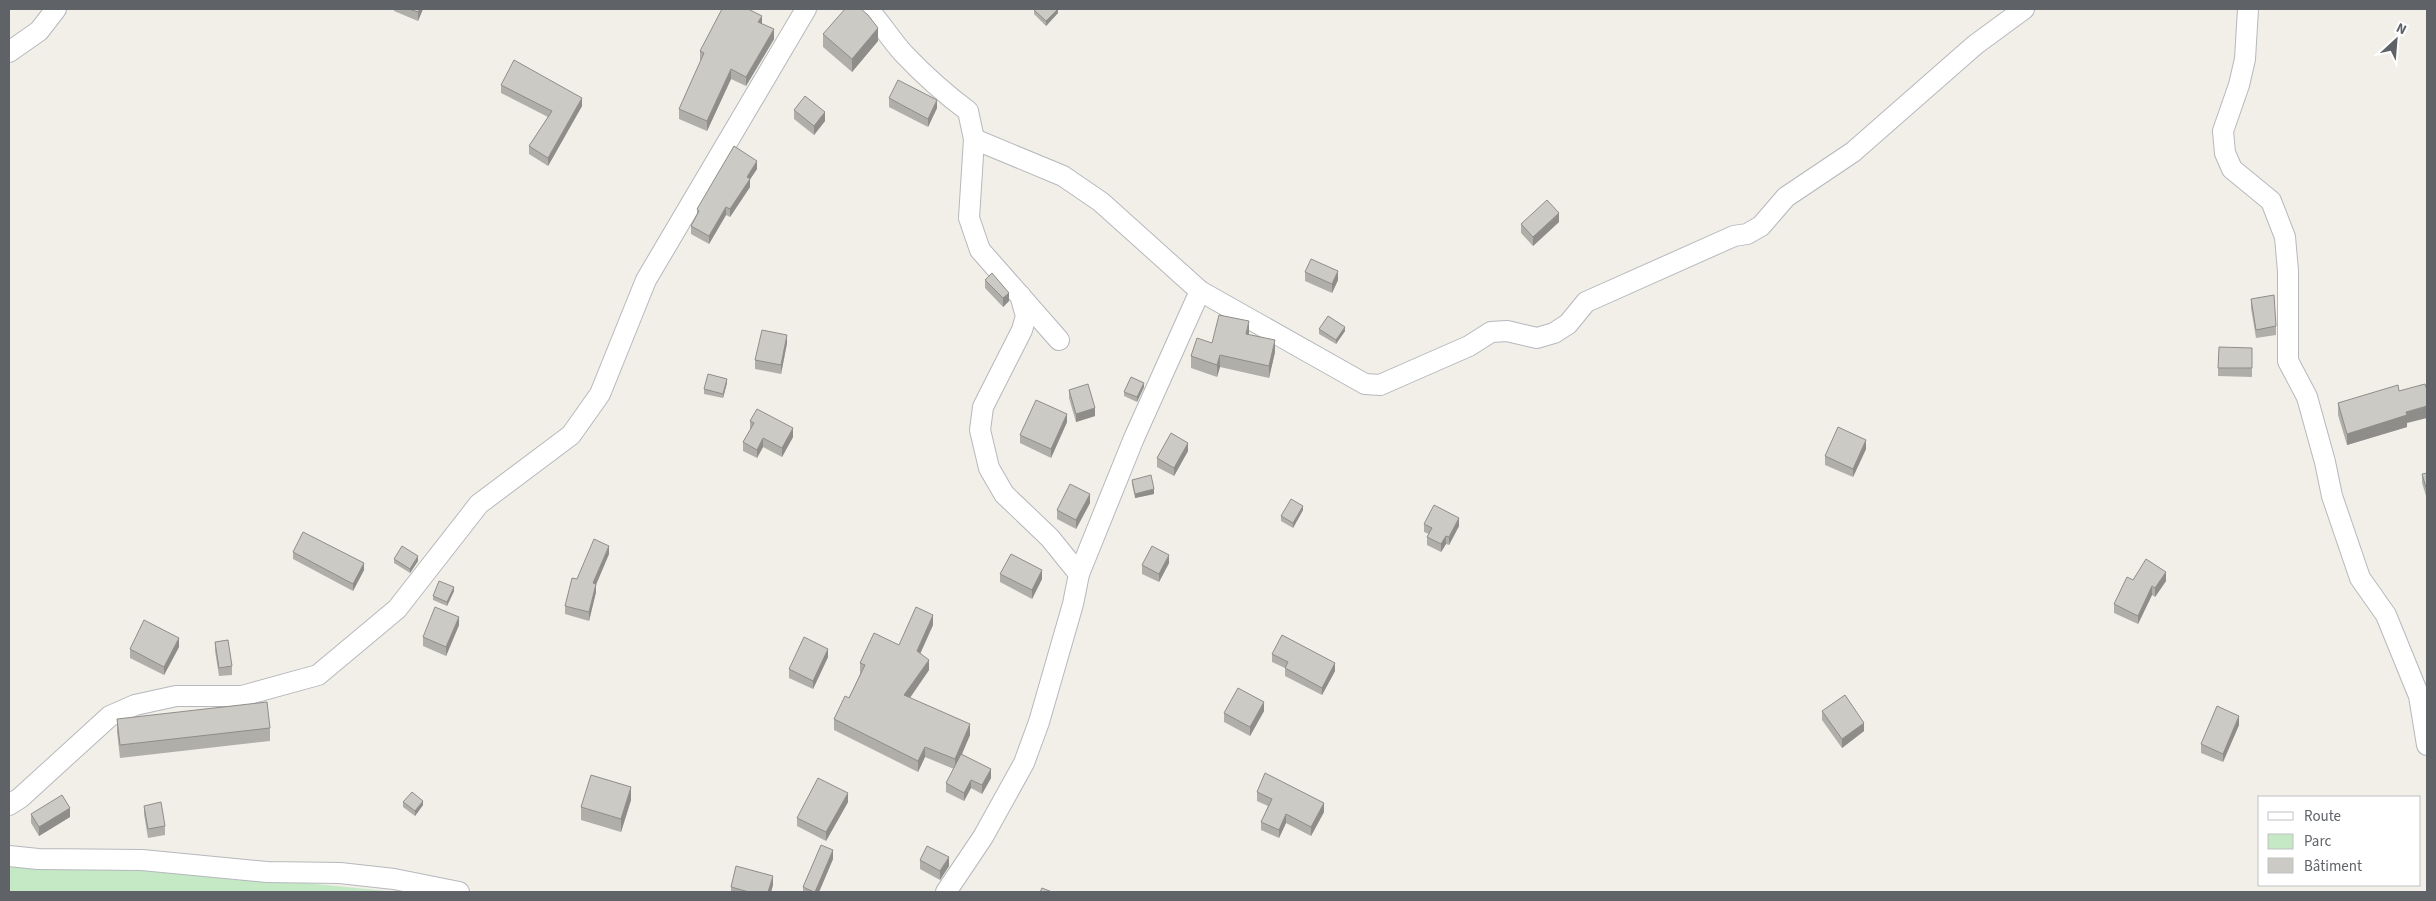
<svg xmlns="http://www.w3.org/2000/svg" width="2436" height="901" font-family="'Source Sans 3',sans-serif">
<rect width="100%" height="100%" fill="#f1efe8"/>
<path fill="#c5e8c5" d="M9 860 206 873 396 892H9Z"/>
<g fill="none" stroke-linecap="round" stroke-linejoin="round">
<defs>
<g id="minor">
<path d="M868 9C881 23 891 40 904 54 923 74 945 94 968 111L974 139 969 218 980 250 1059 340"/>
<path d="M2248 9 2245 59 2239 85 2223 131 2225 153 2232 169 2271 201 2285 237 2288 271V361L2307 397 2325 462 2332 496 2360 578 2386 615 2419 696 2427 745"/>
<path d="M9 52 39 31 56 9"/>
<path d="M974 139 1063 176 1101 202 1200 291 1365 384 1380 385 1469 346 1491 332 1507 331 1537 338 1554 333 1568 324 1586 302 1734 236 1747 234 1761 226 1786 197 1853 152 1975 45 2024 9"/>
<path d="M1020 295 1026 316 1022 330 983 407 980 430 989 468 1004 494 1050 538 1079 574"/>
<path d="M9 805 20 798 110 716 135 705 176 696H242L318 675 397 609 479 504 571 435 600 394 646 280 806 9"/>
<path d="M9 856 38 859 142 860 267 872 340 873 394 879 459 892"/>
<path d="M946 892 983 837 1024 763 1039 722 1073 604 1079 574 1134 438 1200 291"/>
</g>
</defs>
<use href="#minor" stroke="#b5b8bc" stroke-width="22"/>
<use href="#minor" stroke="#fff" stroke-width="20"/>
</g>
<g fill="#afaea9">
<path d="M394 9H423L418 21 394 11Z"/>
<path d="M1034 10 1058 13 1046 26 1034 14Z"/>
<path d="M762 24 774 39 746 86 731 79 707 131 679 119V109L701 61H700V51Z"/>
<path d="M823 34 878 41 852 72 823 47Z"/>
<path d="M501 85 582 106 548 166 529 154V146L548 117 501 93Z"/>
<path d="M889 98 937 108 928 127 889 107Z"/>
<path d="M794 110 825 121 814 135 794 119Z"/>
<path d="M757 169 750 179V187L730 217 726 215 709 244 691 234V226L697 215V209Z"/>
<path d="M1559 222 1533 246 1521 233V224Z"/>
<path d="M1305 272 1338 280 1332 293 1305 281Z"/>
<path d="M985 280 1009 301 1003 307 985 288Z"/>
<path d="M2251 299 2276 326V335L2256 338 2251 308Z"/>
<path d="M1319 329 1345 331 1336 344 1319 334Z"/>
<path d="M1249 333V335L1275 352 1269 378 1220 367 1217 377 1191 368V356L1212 343Z"/>
<path d="M787 343 781 374 755 369V360Z"/>
<path d="M2252 348V377L2218 376V368Z"/>
<path d="M727 383 723 398 704 394V389Z"/>
<path d="M1144 387 1137 402 1124 396V392Z"/>
<path d="M1069 390 1095 416 1076 422 1069 398Z"/>
<path d="M2399 391 2407 423V427L2347 445 2338 415V403Z"/>
<path d="M750 421 793 437 782 457 763 447 757 458 743 451V442L750 430Z"/>
<path d="M1067 422 1051 458 1020 443V435Z"/>
<path d="M1866 449 1853 477 1825 465V456Z"/>
<path d="M1188 451 1174 476 1157 467V458Z"/>
<path d="M2427 473V499L2422 483V474Z"/>
<path d="M1132 480 1154 494 1135 498 1132 484Z"/>
<path d="M1090 503 1076 529 1057 519V510Z"/>
<path d="M1303 510 1293 528 1281 521V516Z"/>
<path d="M1424 524 1459 526 1449 545 1446 544 1441 552 1427 545V537L1429 534 1424 532Z"/>
<path d="M293 552 364 570 353 591 293 559Z"/>
<path d="M609 554 596 584V592L589 621 565 614V606L577 579Z"/>
<path d="M394 559 418 561 410 573 394 563Z"/>
<path d="M1169 563 1159 582 1142 574V565Z"/>
<path d="M1000 574 1042 579 1032 599 1000 582Z"/>
<path d="M2133 580 2166 581 2155 597 2152 595 2138 624 2114 613V604Z"/>
<path d="M454 591 447 606 433 600V596Z"/>
<path d="M459 625 446 656 423 646V637Z"/>
<path d="M933 625 920 653 929 670 910 698 970 735 962 754 991 778 982 794 971 788 964 801 946 792V783L954 769 925 757 918 772 834 730V719L849 698 860 674V663L899 645Z"/>
<path d="M215 642 232 666V675L219 676 215 651Z"/>
<path d="M179 647 164 675 130 658V649Z"/>
<path d="M1272 654 1335 671 1322 695 1285 676V668L1272 662Z"/>
<path d="M828 657 813 689 789 678V669Z"/>
<path d="M1264 711 1250 736 1224 722V713Z"/>
<path d="M1822 711 1864 731 1842 748 1822 720Z"/>
<path d="M117 719 270 728V741L120 758 117 732Z"/>
<path d="M2239 725 2223 762 2201 753V744Z"/>
<path d="M1257 792 1324 812 1311 836 1286 823 1279 838 1261 830V822L1268 806 1257 801Z"/>
<path d="M631 800 621 832 581 820V807Z"/>
<path d="M403 802 423 805 415 816 403 807Z"/>
<path d="M848 802 826 841 797 826V818Z"/>
<path d="M144 806 165 826V835L148 838 144 814Z"/>
<path d="M31 814 70 817 39 836 31 823Z"/>
<path d="M833 859 819 892H803V887Z"/>
<path d="M920 860 949 866 940 880 920 869Z"/>
<path d="M773 885 771 892H731V887Z"/>
</g>
<g fill="#8f8d8a">
<path d="M420 9H423L418 21V12Z"/>
<path d="M1058 9V13L1046 26V21Z"/>
<path d="M762 16V26L758 22Z"/>
<path d="M878 28V41L852 72V59Z"/>
<path d="M774 29V39L746 86V77Z"/>
<path d="M731 69V79L707 131V121Z"/>
<path d="M582 98V106L548 166V158Z"/>
<path d="M937 100V108L928 127V119Z"/>
<path d="M825 112V121L814 135V126Z"/>
<path d="M757 161V169L749 181 750 179V187L730 217V209L747 177Z"/>
<path d="M726 207V215L709 244V236Z"/>
<path d="M1559 213V222L1533 246V237Z"/>
<path d="M1338 271V280L1332 293V284Z"/>
<path d="M1009 293V301L1003 307V298Z"/>
<path d="M1249 321V333L1246 346V334Z"/>
<path d="M1345 327V331L1336 344V340Z"/>
<path d="M787 335V343L781 374V365Z"/>
<path d="M1275 340V352L1269 378V366Z"/>
<path d="M1220 355V367L1217 377V365Z"/>
<path d="M727 379V383L723 398V394Z"/>
<path d="M1144 383V387L1137 402V397Z"/>
<path d="M2427 406V418L2407 423V427L2347 445V434L2406 412Z"/>
<path d="M1095 408V416L1076 422V414Z"/>
<path d="M1067 414V422L1051 458V449Z"/>
<path d="M793 428V437L782 457V448Z"/>
<path d="M763 438V447L757 458V450Z"/>
<path d="M1866 440V449L1853 477V469Z"/>
<path d="M1188 443V451L1174 476V468Z"/>
<path d="M1154 489V494L1135 498V494Z"/>
<path d="M1090 494V503L1076 529V520Z"/>
<path d="M1303 506V510L1293 528V523Z"/>
<path d="M1459 518V526L1449 545V537Z"/>
<path d="M1446 536V544L1441 552V544Z"/>
<path d="M609 546V554L593 592V583Z"/>
<path d="M1169 555V563L1159 582V574Z"/>
<path d="M418 556V561L410 573V569Z"/>
<path d="M364 563V570L353 591V584Z"/>
<path d="M1042 570V579L1032 599V590Z"/>
<path d="M2166 572V581L2155 597V588Z"/>
<path d="M596 584V592L589 621V612Z"/>
<path d="M2152 586V595L2138 624V616Z"/>
<path d="M454 587V591L447 606V602Z"/>
<path d="M933 615V625L917 661V651Z"/>
<path d="M459 617V625L446 656V647Z"/>
<path d="M179 638V647L164 675V667Z"/>
<path d="M828 649V657L813 689V681Z"/>
<path d="M929 660V670L904 706V695Z"/>
<path d="M1335 663V671L1322 695V688Z"/>
<path d="M1264 702V711L1250 736V727Z"/>
<path d="M2239 716V725L2223 762V754Z"/>
<path d="M1864 723V731L1842 748V739Z"/>
<path d="M970 724V735L955 770V759Z"/>
<path d="M925 747V757L918 772V761Z"/>
<path d="M991 769V778L982 794V785Z"/>
<path d="M971 780V788L964 801V793Z"/>
<path d="M631 787V800L621 832V819Z"/>
<path d="M848 793V802L826 841V832Z"/>
<path d="M423 801V805L415 816V811Z"/>
<path d="M1324 803V812L1311 836V827Z"/>
<path d="M70 808V817L39 836V827Z"/>
<path d="M1286 814V823L1279 838V830Z"/>
<path d="M833 850V859L819 892H815Z"/>
<path d="M949 857V866L940 880V871Z"/>
<path d="M773 876V885L771 892H768Z"/>
</g>
<g fill="#cccac5" stroke="#8f8d8a">
<path d="M409 9H420L418 12Z"/>
<path d="M722 9H748L762 16 758 22 774 29 746 77 731 69 707 121 679 109 704 53 700 51Z"/>
<path d="M845 9H861L868 15 878 28 852 59 823 34Z"/>
<path d="M1035 9H1058L1046 21 1034 10Z"/>
<path d="M514 60 582 98 548 158 529 146 552 111 501 85Z"/>
<path d="M898 80 937 100 928 119 889 98Z"/>
<path d="M805 96 825 112 814 126 794 110Z"/>
<path d="M734 146 757 161 747 177 750 179 730 209 726 207 709 236 691 226 699 211 697 209Z"/>
<path d="M1547 200 1559 213 1533 237 1521 224Z"/>
<path d="M1311 259 1338 271 1332 284 1305 272Z"/>
<path d="M992 273 1009 293 1003 298 985 280Z"/>
<path d="M2274 295 2276 326 2256 330 2251 299Z"/>
<path d="M1219 315 1249 321 1246 334 1275 340 1269 366 1220 355 1217 365 1191 356 1197 338 1212 343Z"/>
<path d="M1328 316 1345 327 1336 340 1319 329Z"/>
<path d="M762 330 787 335 781 365 755 360Z"/>
<path d="M2219 347 2252 348V368H2218Z"/>
<path d="M708 374 727 379 723 394 704 389Z"/>
<path d="M1131 377 1144 383 1137 397 1124 392Z"/>
<path d="M1088 384 1095 408 1076 414 1069 390Z"/>
<path d="M2425 384 2427 390V406L2406 412 2407 415 2347 434 2338 403 2398 385 2399 391Z"/>
<path d="M1036 400 1067 414 1051 449 1020 435Z"/>
<path d="M757 409 793 428 782 448 763 438 757 450 743 442 754 423 750 421Z"/>
<path d="M1838 427 1866 440 1853 469 1825 456Z"/>
<path d="M1171 433 1188 443 1174 468 1157 458Z"/>
<path d="M2427 473V491L2422 474Z"/>
<path d="M1151 475 1154 489 1135 494 1132 480Z"/>
<path d="M1070 484 1090 494 1076 520 1057 510Z"/>
<path d="M1291 499 1303 506 1293 523 1281 516Z"/>
<path d="M1434 505 1459 518 1449 537 1446 536 1441 544 1427 537 1432 528 1424 524Z"/>
<path d="M303 532 364 563 353 584 293 552Z"/>
<path d="M594 539 609 546 593 583 596 584 589 612 565 606 572 578 577 579Z"/>
<path d="M402 546 418 556 410 569 394 559Z"/>
<path d="M1152 546 1169 555 1159 574 1142 565Z"/>
<path d="M1011 554 1042 570 1032 590 1000 574Z"/>
<path d="M2146 559 2166 572 2155 588 2152 586 2138 616 2114 604 2127 577 2133 580Z"/>
<path d="M439 581 454 587 447 602 433 596Z"/>
<path d="M435 607 459 617 446 647 423 637Z"/>
<path d="M916 607 933 615 917 651 929 660 904 695 970 724 955 759 925 747 918 761 834 719 845 696 849 698 865 665 860 663 874 633 899 645Z"/>
<path d="M144 620 179 638 164 667 130 649Z"/>
<path d="M1282 635 1335 663 1322 688 1285 668 1288 662 1272 654Z"/>
<path d="M804 637 828 649 813 681 789 669Z"/>
<path d="M228 640 232 666 219 668 215 642Z"/>
<path d="M1238 688 1264 702 1250 727 1224 713Z"/>
<path d="M1845 695 1864 723 1842 739 1822 711Z"/>
<path d="M267 702 270 728 120 745 117 719Z"/>
<path d="M2217 706 2239 716 2223 754 2201 744Z"/>
<path d="M961 754 991 769 982 785 971 780 964 793 946 783Z"/>
<path d="M1265 773 1324 803 1311 827 1286 814 1279 830 1261 822 1272 799 1257 792Z"/>
<path d="M591 775 631 787 621 819 581 807Z"/>
<path d="M818 778 848 793 826 832 797 818Z"/>
<path d="M412 792 423 801 415 811 403 802Z"/>
<path d="M62 795 70 808 39 827 31 814Z"/>
<path d="M161 802 165 826 148 829 144 806Z"/>
<path d="M821 845 833 850 815 892H814L803 887Z"/>
<path d="M927 846 949 857 940 871 920 860Z"/>
<path d="M736 866 773 876 768 892H749L731 887Z"/>
<path d="M1042 888 1052 892H1040Z"/>
</g>
<rect width="2436" height="901" fill="none" stroke="#5f6368" stroke-width="20"/>
<rect x="2258" y="796" width="162" height="90" fill="#ffffff" stroke="#bfc1c3"/>
<rect x="2268" y="812" width="25" height="8" fill="#ffffff" stroke="#bfc1c3"/>
<text x="2304" y="821" font-size="15" fill="#5f6368">Route</text>
<rect x="2268" y="834" width="25" height="15" fill="#c5e8c5" stroke="#bfc1c3"/>
<text x="2304" y="846" font-size="15" fill="#5f6368">Parc</text>
<rect x="2268" y="858" width="25" height="15" fill="#cccac5" stroke="#bfc1c3"/>
<text x="2304" y="871" font-size="15" fill="#5f6368">Bâtiment</text>
<g transform="translate(2396 40) rotate(26)" stroke="#ffffff" stroke-width="4" paint-order="stroke">
<path d="M0-4L9 19L0 12L-9 19Z" fill="#5f6368"/>
<text y="-8" font-size="14" font-weight="bold" text-anchor="middle" fill="#5f6368">N</text>
</g>
</svg>
